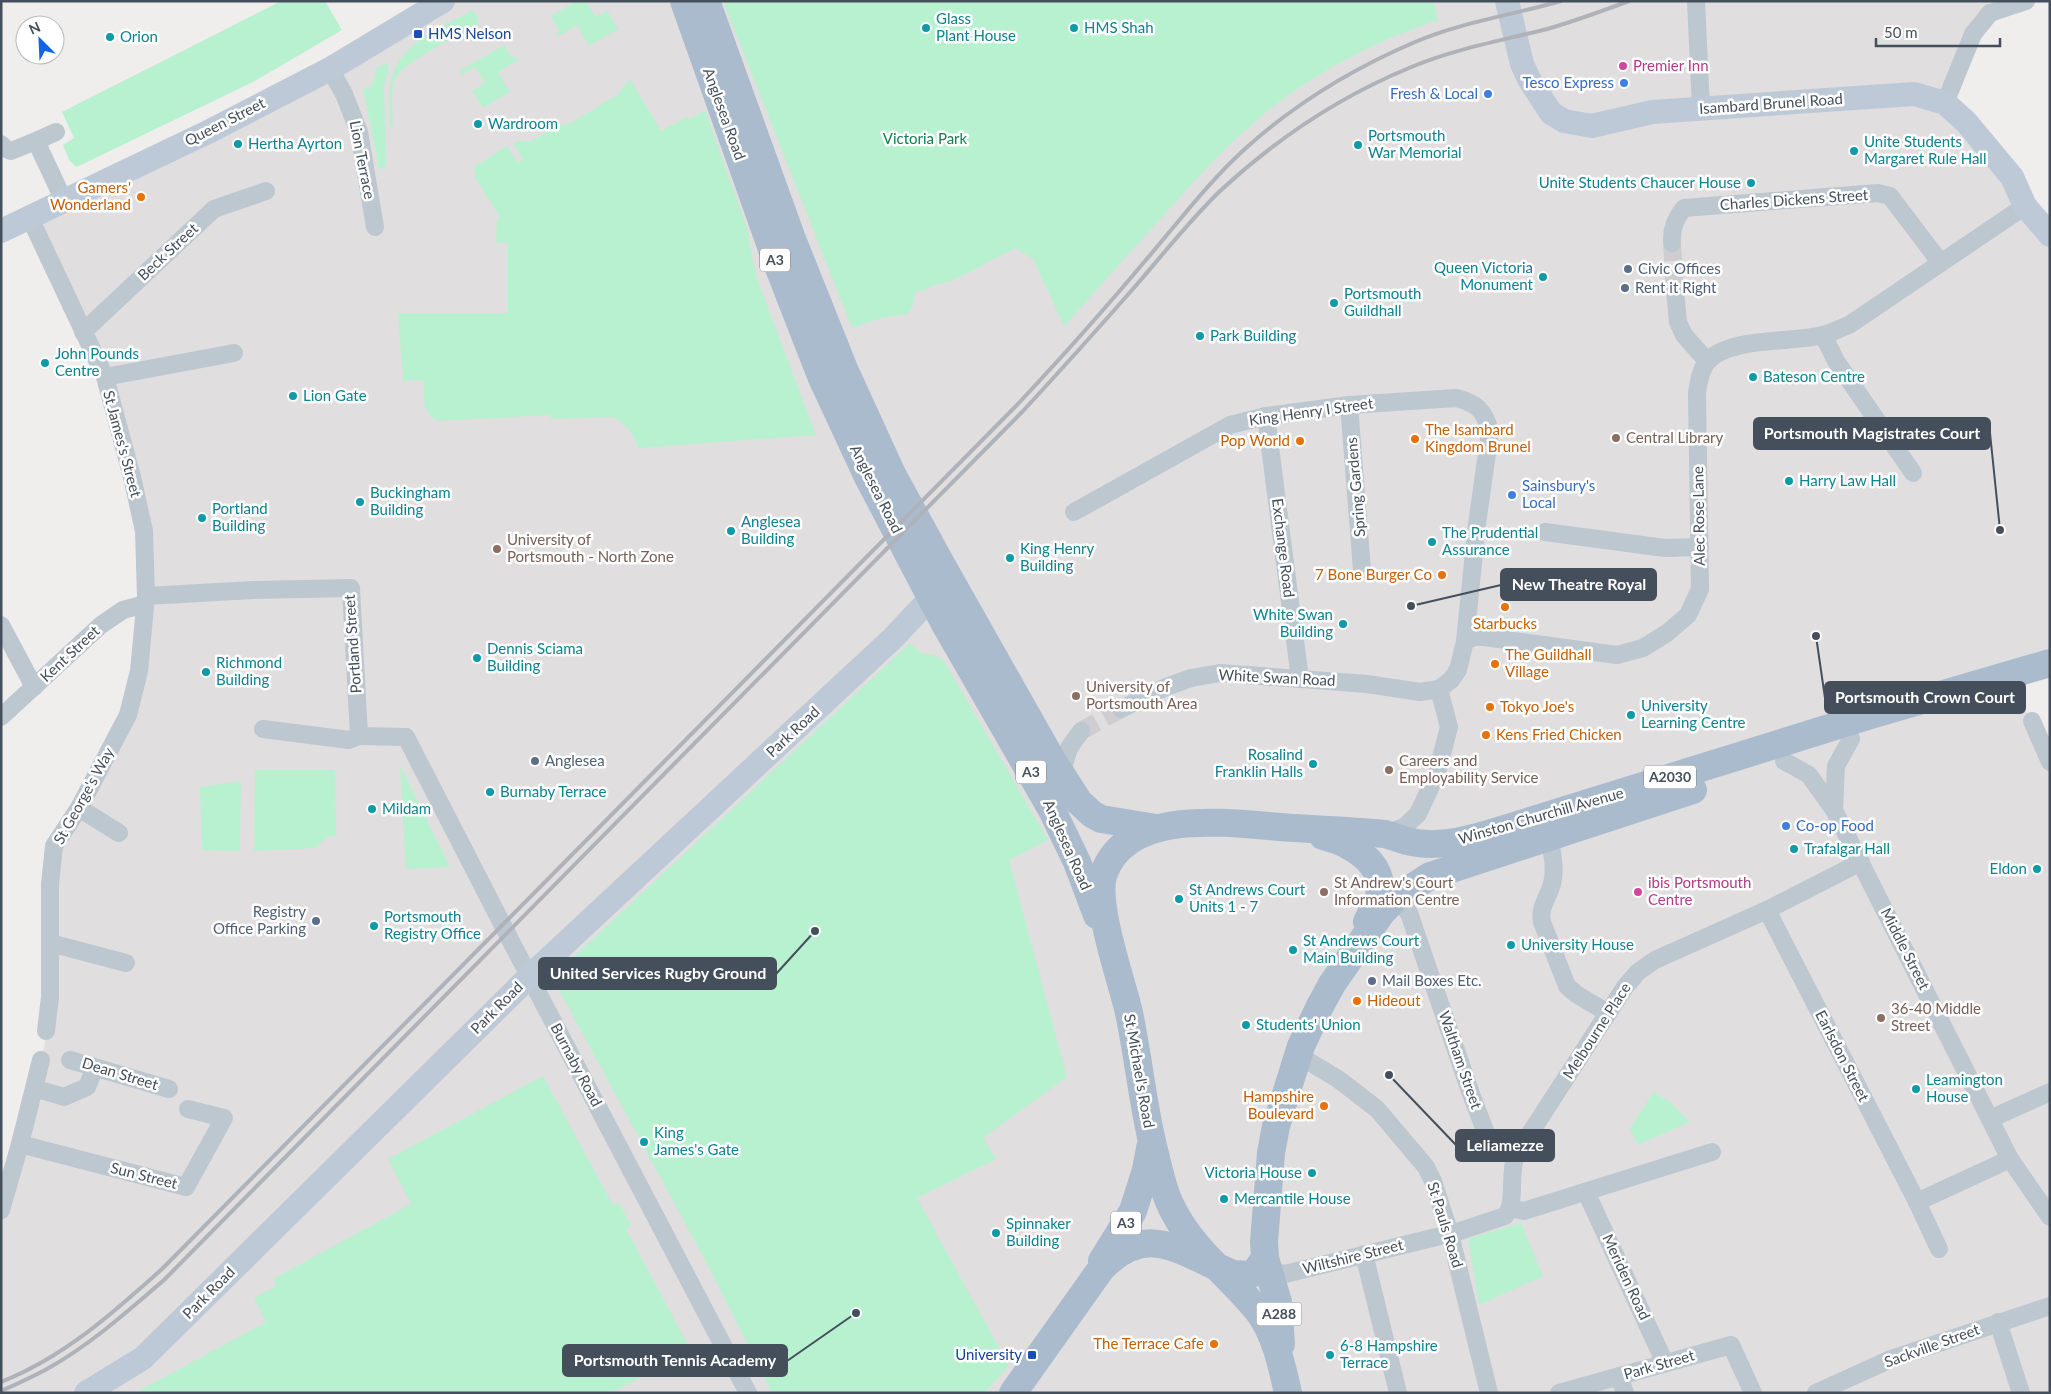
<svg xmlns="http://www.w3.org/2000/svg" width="2051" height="1394" font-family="Lato,sans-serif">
<rect width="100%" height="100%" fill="#f0eded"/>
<path fill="#e1dedf" d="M443 1H2024L1990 13 1945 102 2050 235V670L2016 690 2050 761V1393H1V1210L44 1047 50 997 54 846 128 715 144 531 105 377 30 218Z"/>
<g fill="#b8f1d0">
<path d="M281 1H325L342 30 253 82 83 164 76 167 69 160 63 145 74 138 62 112Z"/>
<path d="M576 1H586L595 17 607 11 618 29 589 46 577 25 557 37 558 29 551 16Z"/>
<path d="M723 1H1434L1438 20C1378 40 1317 71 1268 111 1229 142 1196 179 1163 216 1130 253 1097 289 1064 326L1033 259 1015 248 954 280 932 286 927 289 915 292 913 306 907 314 881 318 852 328Z"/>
<path d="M473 10 479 20 476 25C459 35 402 63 395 79 390 92 393 112 393 126H390C390 111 388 94 391 80 400 42 443 27 473 10Z"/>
<path d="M504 45 511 56 520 59 498 72 510 92 483 108 472 91 485 83 475 67 459 76 461 70Z"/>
<path d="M387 62 388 70 384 87 386 167 379 169 363 89 371 87 377 68Z"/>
<path d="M630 79 661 131 687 117 689 119 705 110 747 229 756 276 816 435 638 448C636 436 623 420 611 417L551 419 550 415 439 421C421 416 425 395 423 380L403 381 398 313H508V243H496L497 221 500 218 475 177 474 167 507 146 518 163 523 160 513 143 519 141H531L565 123 567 125 617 95Z"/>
<path d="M910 643 921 653 934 655 944 661 1048 840 1009 860 1067 1077 983 1138 996 1159 917 1198 1009 1366 984 1393H772L705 1260 552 977Z"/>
<path d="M400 765 450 867 406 869Z"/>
<path d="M255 770H335L336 836H329L315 848 254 851Z"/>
<path d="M241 781 240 851 202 850 200 787Z"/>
<path d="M543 1076 613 1205 619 1203 631 1225 626 1229 691 1351 611 1393H135L266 1322 254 1298 276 1286 273 1279 411 1204 388 1159Z"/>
<path d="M1653 1092 1670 1102 1690 1122 1638 1145 1630 1129Z"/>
<path d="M1521 1223 1543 1276 1479 1305 1468 1239Z"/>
</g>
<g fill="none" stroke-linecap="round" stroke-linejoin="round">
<g stroke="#cecdd0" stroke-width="18" stroke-dasharray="18 9" stroke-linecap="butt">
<path d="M1672 243 1675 290"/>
<path d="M1081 731 1121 709"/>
</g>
<g stroke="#bcc7d0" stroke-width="18">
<path d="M1696 1 1701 109"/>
<path d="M1990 13 2026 1"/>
<path d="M330 69 344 94 359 132 375 227"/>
<path d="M1945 103 1973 34 1990 13"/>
<path d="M36 141 56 132"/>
<path d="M1 144 6 149 11 151 36 141 64 201"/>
<path d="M30 218 105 377 132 477 144 531 146 596 139 671 128 715 79 808 54 846 50 884V997L46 1031"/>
<path d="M1672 243C1671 229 1675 219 1684 208L1878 193 1890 196 1940 262"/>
<path d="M1675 290 1678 322 1684 335 1707 361"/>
<path d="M83 332 214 209 266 191"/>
<path d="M1823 335 1836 361 1913 473"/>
<path d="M105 377 234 353"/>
<path d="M1349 405 1362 570"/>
<path d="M1266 416 1300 679"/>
<path d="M1074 512 1230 425 1266 416 1349 405 1456 398C1477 403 1485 411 1490 432L1477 524 1465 641 1458 670 1451 680 1439 689 1420 692 1367 684 1220 673 1191 678 1166 687 1121 709"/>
<path d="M1545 532 1665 548 1700 547"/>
<path d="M146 596 253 590 351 588 359 736 406 737 515 949 748 1393"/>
<path d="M1 625 34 687"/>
<path d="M1465 641 1475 637H1484L1617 655 1643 648 1667 633 1688 615 1700 589 1697 393C1699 382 1700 369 1708 361 1729 337 1792 343 1823 335 1832 333 1840 328 1849 325L2025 206"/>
<path d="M1 717 101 625 123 610 145 604"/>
<path d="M2032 721 2050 762"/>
<path d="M263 729 349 740 359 736"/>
<path d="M1784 761 1809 775 1834 810 2010 1159 2050 1217"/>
<path d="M1061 775 1069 748 1081 731"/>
<path d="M79 808 119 833"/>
<path d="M1834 810 1836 766 1851 739"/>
<path d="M1385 834 1404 827 1418 814 1437 773 1449 727 1439 689"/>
<path d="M1549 837C1552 852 1556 868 1552 884 1548 898 1539 907 1542 922L1567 986 1576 994 1608 1013"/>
<path d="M1396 898 1409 913 1471 1094 1486 1133 1497 1145 1516 1155"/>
<path d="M1767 910 1917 1202 1939 1249"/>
<path d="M50 943 126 963"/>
<path d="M70 1060 169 1089"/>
<path d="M1297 1060 1300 1059 1308 1061 1338 1079 1377 1109 1426 1167 1433 1181 1450 1234 1489 1393"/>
<path d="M34 1088 64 1097 87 1087 95 1068"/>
<path d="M1990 1119 2050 1092"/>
<path d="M20 1144 186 1187 224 1118 188 1109"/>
<path d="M1586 1192 1665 1363"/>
<path d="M1917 1202 2010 1159"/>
<path d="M1510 1208 1524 1211 1712 1152"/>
<path d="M1 1210 20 1144 41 1060"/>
<path d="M1364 1254 1398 1393"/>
<path d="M1267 1262 1273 1272 1285 1274 1457 1232 1505 1216C1517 1203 1508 1174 1516 1155L1625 987 1638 972 1655 960 1767 910 1861 862"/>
<path d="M1998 1322 2021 1393"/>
<path d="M1619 1376 1625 1393"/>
<path d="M1559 1393 1731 1345 1753 1393"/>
<path d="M1816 1393 1891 1359 2050 1306"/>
</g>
<g stroke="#bec9d7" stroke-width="24">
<path d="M1507 1 1522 64 1529 79 1551 113 1564 121 1592 126 1652 112 1914 94 1945 103 1966 122 2012 177 2025 206 2050 235"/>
<path d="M1 231 210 131 330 69 443 1"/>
<path d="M86 1393 143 1358 529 977 893 638 943 585"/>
</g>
<g stroke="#abbbce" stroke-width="28">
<path d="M684 1 777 263 821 376 868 477 945 624 1052 810 1077 862 1097 915"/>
<path d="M706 1 792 239 844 369 892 474 940 562 1052 760 1079 802 1092 814 1101 819 1156 828"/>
<path d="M1323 836C1349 842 1387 863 1379 896 1377 905 1370 914 1367 922"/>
<path d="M1265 1258 1278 1302 1281 1344"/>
<path d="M1102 1261 1133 1211 1146 1170 1150 1148"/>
<path d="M1013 1393 1101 1269C1148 1219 1183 1254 1233 1274L1249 1275 1256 1271 1265 1258 1264 1242 1271 1153 1276 1126 1301 1046 1319 1008 1332 984 1382 912 1396 898 1430 876 1693 790"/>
<path d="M1288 1393C1282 1366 1275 1333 1258 1311 1231 1277 1195 1252 1174 1212 1164 1194 1160 1174 1155 1154 1143 1108 1139 1060 1129 1013 1122 981 1093 902 1104 873 1129 804 1239 825 1294 828 1324 830 1355 831 1385 834 1392 836 1400 839 1407 841 1442 850 1479 837 1511 827L1871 715 2050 663"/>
</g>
<g stroke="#afb2b8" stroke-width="4">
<path d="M1 1382C64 1357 113 1313 162 1269L1017 405C1061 358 1104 310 1145 261 1178 223 1209 181 1246 148 1296 103 1354 68 1415 42 1462 22 1512 15 1561 1"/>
<path d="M1 1391C17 1384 32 1377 47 1369 90 1345 127 1312 164 1280L1023 411C1060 371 1096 331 1132 290 1161 257 1188 222 1220 191 1275 140 1339 97 1409 68 1453 49 1500 41 1547 29 1575 21 1602 11 1629 1"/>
</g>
</g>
<g fill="#0f9aa8" stroke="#fff" stroke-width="2">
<circle cx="926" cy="28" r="5"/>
<circle cx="1074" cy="28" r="5"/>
<circle cx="110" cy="37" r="5"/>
<circle cx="478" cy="124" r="5"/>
<circle cx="238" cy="144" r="5"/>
<circle cx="1358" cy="145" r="5"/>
<circle cx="1854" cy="151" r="5"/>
<circle cx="1751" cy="183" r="5"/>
<circle cx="1543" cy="277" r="5"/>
<circle cx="1334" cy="303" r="5"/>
<circle cx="1200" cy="336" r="5"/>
<circle cx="45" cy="363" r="5"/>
<circle cx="1753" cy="377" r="5"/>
<circle cx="293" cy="396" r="5"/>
<circle cx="1789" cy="481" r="5"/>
<circle cx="360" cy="502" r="5"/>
<circle cx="202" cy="518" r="5"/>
<circle cx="731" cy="531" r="5"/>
<circle cx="1432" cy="542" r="5"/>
<circle cx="1010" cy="558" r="5"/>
<circle cx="1343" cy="624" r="5"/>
<circle cx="477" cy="658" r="5"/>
<circle cx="206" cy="672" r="5"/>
<circle cx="1631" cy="715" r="5"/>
<circle cx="1313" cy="764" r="5"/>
<circle cx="490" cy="792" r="5"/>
<circle cx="372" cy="809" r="5"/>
<circle cx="1794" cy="849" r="5"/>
<circle cx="2037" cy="869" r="5"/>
<circle cx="1179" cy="899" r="5"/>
<circle cx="374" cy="926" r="5"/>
<circle cx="1511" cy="945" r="5"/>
<circle cx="1293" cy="950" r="5"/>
<circle cx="1246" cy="1025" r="5"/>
<circle cx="1916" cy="1089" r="5"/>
<circle cx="644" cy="1142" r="5"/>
<circle cx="1312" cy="1173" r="5"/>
<circle cx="1224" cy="1199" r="5"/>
<circle cx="996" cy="1233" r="5"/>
<circle cx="1330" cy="1355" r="5"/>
</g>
<g fill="#1a4fb4" stroke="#fff" stroke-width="2">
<rect x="413" y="29" width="10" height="10" rx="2.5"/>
<rect x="1027" y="1350" width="10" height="10" rx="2.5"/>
</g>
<g fill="#d1479c" stroke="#fff" stroke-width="2">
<circle cx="1623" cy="66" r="5"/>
<circle cx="1638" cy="892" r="5"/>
</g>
<g fill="#3f7fe0" stroke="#fff" stroke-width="2">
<circle cx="1624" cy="83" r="5"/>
<circle cx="1488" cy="94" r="5"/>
<circle cx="1512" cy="495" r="5"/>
<circle cx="1786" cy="826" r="5"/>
</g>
<g fill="#e8710a" stroke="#fff" stroke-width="2">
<circle cx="141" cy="197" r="5"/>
<circle cx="1415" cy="439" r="5"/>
<circle cx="1300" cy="441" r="5"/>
<circle cx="1442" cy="575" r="5"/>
<circle cx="1505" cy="607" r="5"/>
<circle cx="1495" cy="664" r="5"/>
<circle cx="1490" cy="707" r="5"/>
<circle cx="1486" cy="735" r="5"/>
<circle cx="1357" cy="1001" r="5"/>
<circle cx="1324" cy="1106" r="5"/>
<circle cx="1214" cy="1344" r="5"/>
</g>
<g fill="#5c6f8a" stroke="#fff" stroke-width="2">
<circle cx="1628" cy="269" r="5"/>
<circle cx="1625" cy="288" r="5"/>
<circle cx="535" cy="761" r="5"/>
<circle cx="316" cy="921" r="5"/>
<circle cx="1372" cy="981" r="5"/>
</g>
<g fill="#8d6e63" stroke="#fff" stroke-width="2">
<circle cx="1616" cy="438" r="5"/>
<circle cx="497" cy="549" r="5"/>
<circle cx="1076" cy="696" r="5"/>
<circle cx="1389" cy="770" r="5"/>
<circle cx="1324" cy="892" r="5"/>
<circle cx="1881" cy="1018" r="5"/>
</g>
<g text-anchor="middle" stroke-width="5" stroke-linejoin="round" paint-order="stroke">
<g fill="#fff" stroke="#7c848c" stroke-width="1">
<rect x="760" y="248.5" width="30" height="23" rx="4"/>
<rect x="1016" y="760.5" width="30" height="23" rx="4"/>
<rect x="1644" y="765.5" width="52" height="23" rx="4"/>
<rect x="1111" y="1211.5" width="30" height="23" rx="4"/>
<rect x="1256.5" y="1302.5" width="45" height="23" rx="4"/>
</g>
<g font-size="14" font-weight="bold" fill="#444f5b">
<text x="775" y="265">A3</text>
<text x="1031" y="777">A3</text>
<text x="1670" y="782">A2030</text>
<text x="1126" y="1228">A3</text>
<text x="1279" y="1319">A288</text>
</g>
<g font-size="15" fill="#0d838f" stroke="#fff" text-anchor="start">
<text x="936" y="24">Glass<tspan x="936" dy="17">Plant House</tspan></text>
<text x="1084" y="33">HMS Shah</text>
<text x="120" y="42">Orion</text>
<text x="488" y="129">Wardroom</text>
<text x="1368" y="141">Portsmouth<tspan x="1368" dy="17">War Memorial</tspan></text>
<text x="1864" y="147">Unite Students<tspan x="1864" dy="17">Margaret Rule Hall</tspan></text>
<text x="248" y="149">Hertha Ayrton</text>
<text x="1741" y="188" text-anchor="end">Unite Students Chaucer House</text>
<text x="1533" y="273" text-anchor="end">Queen Victoria<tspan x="1533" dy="17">Monument</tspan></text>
<text x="1344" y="299">Portsmouth<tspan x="1344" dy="17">Guildhall</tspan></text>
<text x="1210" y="341">Park Building</text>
<text x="55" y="359">John Pounds<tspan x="55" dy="17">Centre</tspan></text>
<text x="1763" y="382">Bateson Centre</text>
<text x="303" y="401">Lion Gate</text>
<text x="1799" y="486">Harry Law Hall</text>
<text x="370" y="498">Buckingham<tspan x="370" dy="17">Building</tspan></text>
<text x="212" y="514">Portland<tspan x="212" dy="17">Building</tspan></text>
<text x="741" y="527">Anglesea<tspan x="741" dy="17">Building</tspan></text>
<text x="1442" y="538">The Prudential<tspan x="1442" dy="17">Assurance</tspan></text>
<text x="1020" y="554">King Henry<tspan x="1020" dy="17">Building</tspan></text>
<text x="1333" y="620" text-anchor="end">White Swan<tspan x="1333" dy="17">Building</tspan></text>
<text x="487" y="654">Dennis Sciama<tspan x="487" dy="17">Building</tspan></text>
<text x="216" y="668">Richmond<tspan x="216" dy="17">Building</tspan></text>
<text x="1641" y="711">University<tspan x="1641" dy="17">Learning Centre</tspan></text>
<text x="1303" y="760" text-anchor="end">Rosalind<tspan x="1303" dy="17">Franklin Halls</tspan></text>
<text x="500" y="797">Burnaby Terrace</text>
<text x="382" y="814">Mildam</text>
<text x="1804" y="854">Trafalgar Hall</text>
<text x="2027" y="874" text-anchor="end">Eldon</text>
<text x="1189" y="895">St Andrews Court<tspan x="1189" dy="17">Units 1 - 7</tspan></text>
<text x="384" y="922">Portsmouth<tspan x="384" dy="17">Registry Office</tspan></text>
<text x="1303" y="946">St Andrews Court<tspan x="1303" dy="17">Main Building</tspan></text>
<text x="1521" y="950">University House</text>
<text x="1256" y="1030">Students' Union</text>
<text x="1926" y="1085">Leamington<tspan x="1926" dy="17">House</tspan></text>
<text x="654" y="1138">King<tspan x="654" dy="17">James's Gate</tspan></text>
<text x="1302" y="1178" text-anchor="end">Victoria House</text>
<text x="1234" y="1204">Mercantile House</text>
<text x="1006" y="1229">Spinnaker<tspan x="1006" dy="17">Building</tspan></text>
<text x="1340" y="1351">6-8 Hampshire<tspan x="1340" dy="17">Terrace</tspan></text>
</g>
<g font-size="15" fill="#164399" stroke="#fff" text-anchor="start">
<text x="428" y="39">HMS Nelson</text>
<text x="1022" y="1360" text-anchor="end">University</text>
</g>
<g font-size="15" fill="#b23c85" stroke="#fff" text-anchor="start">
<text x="1633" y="71">Premier Inn</text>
<text x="1648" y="888">ibis Portsmouth<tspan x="1648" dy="17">Centre</tspan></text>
</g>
<g font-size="15" fill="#366cbe" stroke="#fff" text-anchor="end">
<text x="1614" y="88">Tesco Express</text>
<text x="1478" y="99">Fresh &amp; Local</text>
<text x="1522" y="491" text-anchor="start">Sainsbury's<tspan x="1522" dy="17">Local</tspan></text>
<text x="1796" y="831" text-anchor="start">Co-op Food</text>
</g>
<g font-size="15" fill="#444f5b" stroke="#fff">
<text transform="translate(1771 104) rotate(-4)" y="5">Isambard Brunel Road</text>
<text transform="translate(724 114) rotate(70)" y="5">Anglesea Road</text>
<text transform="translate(225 122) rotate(-27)" y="5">Queen Street</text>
<text transform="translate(362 160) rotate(79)" y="5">Lion Terrace</text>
<text transform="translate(1794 200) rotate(-4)" y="5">Charles Dickens Street</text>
<text transform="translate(168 252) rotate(-43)" y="5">Beck Street</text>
<text transform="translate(1311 412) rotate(-8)" y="5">King Henry I Street</text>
<text transform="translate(122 444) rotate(75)" y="5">St James's Street</text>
<text transform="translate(1356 487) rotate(-95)" y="5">Spring Gardens</text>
<text transform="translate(876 489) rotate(63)" y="5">Anglesea Road</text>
<text transform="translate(1699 516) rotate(-91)" y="5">Alec Rose Lane</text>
<text transform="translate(1283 548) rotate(83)" y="5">Exchange Road</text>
<text transform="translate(353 644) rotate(-94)" y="5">Portland Street</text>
<text transform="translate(70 654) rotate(-43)" y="5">Kent Street</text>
<text transform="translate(1277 678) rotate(3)" y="5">White Swan Road</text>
<text transform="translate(793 732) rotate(-43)" y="5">Park Road</text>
<text transform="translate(84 796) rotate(-61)" y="5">St George's Way</text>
<text transform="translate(1541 816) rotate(-16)" y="5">Winston Churchill Avenue</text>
<text transform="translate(1067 845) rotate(66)" y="5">Anglesea Road</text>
<text transform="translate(1905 949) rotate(63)" y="5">Middle Street</text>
<text transform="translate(497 1008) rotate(-45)" y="5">Park Road</text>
<text transform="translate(1597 1031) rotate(-57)" y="5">Melbourne Place</text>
<text transform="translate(1842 1056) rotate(63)" y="5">Earlsdon Street</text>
<text transform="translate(1460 1060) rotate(71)" y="5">Waltham Street</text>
<text transform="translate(576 1065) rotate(62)" y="5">Burnaby Road</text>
<text transform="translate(1139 1071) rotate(80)" y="5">St Michael's Road</text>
<text transform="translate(120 1074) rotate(17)" y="5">Dean Street</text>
<text transform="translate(144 1176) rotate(14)" y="5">Sun Street</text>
<text transform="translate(1445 1225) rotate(73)" y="5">St Pauls Road</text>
<text transform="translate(1353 1257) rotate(-14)" y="5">Wiltshire Street</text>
<text transform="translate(1626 1277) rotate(65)" y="5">Meriden Road</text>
<text transform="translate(209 1293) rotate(-45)" y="5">Park Road</text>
<text transform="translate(1932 1346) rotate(-20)" y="5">Sackville Street</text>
<text transform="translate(1659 1365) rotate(-16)" y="5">Park Street</text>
</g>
<g font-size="15" fill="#12804e" stroke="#fff">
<text x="925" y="144">Victoria Park</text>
</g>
<g font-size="15" fill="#c56008" stroke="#fff" text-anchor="end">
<text x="131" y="193">Gamers'<tspan x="131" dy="17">Wonderland</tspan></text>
<text x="1425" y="435" text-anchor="start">The Isambard<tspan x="1425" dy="17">Kingdom Brunel</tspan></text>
<text x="1290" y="446">Pop World</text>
<text x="1432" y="580">7 Bone Burger Co</text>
<text x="1505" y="629" text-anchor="middle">Starbucks</text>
<text x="1505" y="660" text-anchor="start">The Guildhall<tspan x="1505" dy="17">Village</tspan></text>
<text x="1500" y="712" text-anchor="start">Tokyo Joe's</text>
<text x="1496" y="740" text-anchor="start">Kens Fried Chicken</text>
<text x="1367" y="1006" text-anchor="start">Hideout</text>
<text x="1314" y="1102">Hampshire<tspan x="1314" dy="17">Boulevard</tspan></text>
<text x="1204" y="1349">The Terrace Cafe</text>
</g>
<g font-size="15" fill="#4e5e75" stroke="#fff" text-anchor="start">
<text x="1638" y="274">Civic Offices</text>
<text x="1635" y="293">Rent it Right</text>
<text x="545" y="766">Anglesea</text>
<text x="306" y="917" text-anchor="end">Registry<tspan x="306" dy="17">Office Parking</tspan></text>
<text x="1382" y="986">Mail Boxes Etc.</text>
</g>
<g font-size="15" fill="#785e54" stroke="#fff" text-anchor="start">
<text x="1626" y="443">Central Library</text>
<text x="507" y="545">University of<tspan x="507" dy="17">Portsmouth - North Zone</tspan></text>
<text x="1086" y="692">University of<tspan x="1086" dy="17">Portsmouth Area</tspan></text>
<text x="1399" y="766">Careers and<tspan x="1399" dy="17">Employability Service</tspan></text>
<text x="1334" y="888">St Andrew's Court<tspan x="1334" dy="17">Information Centre</tspan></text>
<text x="1891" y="1014">36-40 Middle<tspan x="1891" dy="17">Street</tspan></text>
</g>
</g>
<path fill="none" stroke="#444f5b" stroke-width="2" d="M2000 530L1990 433M1411 606L1501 585M1816 636L1825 698M815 931L776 974M1389 1075L1456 1145M856 1313L787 1361"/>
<g fill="#444f5b" stroke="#fff" stroke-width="2">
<circle cx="2000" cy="530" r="5"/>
<circle cx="1411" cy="606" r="5"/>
<circle cx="1816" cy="636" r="5"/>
<circle cx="815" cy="931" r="5"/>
<circle cx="1389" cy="1075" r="5"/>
<circle cx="856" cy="1313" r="5"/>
</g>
<g fill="#444f5b" stroke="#444f5b" stroke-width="2">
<rect x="1754" y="418" width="236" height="31" rx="5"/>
<rect x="1501" y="569" width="155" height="31" rx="5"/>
<rect x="1825" y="682" width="200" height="31" rx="5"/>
<rect x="539" y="958" width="237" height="31" rx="5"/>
<rect x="1456" y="1130" width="98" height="31" rx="5"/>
<rect x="563" y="1345" width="224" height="31" rx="5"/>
</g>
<g font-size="16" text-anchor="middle" font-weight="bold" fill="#fff">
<text x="1872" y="439">Portsmouth Magistrates Court</text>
<text x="1579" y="590">New Theatre Royal</text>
<text x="1925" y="703">Portsmouth Crown Court</text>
<text x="658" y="979">United Services Rugby Ground</text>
<text x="1505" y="1151">Leliamezze</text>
<text x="675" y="1366">Portsmouth Tennis Academy</text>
</g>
<rect width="2051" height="1394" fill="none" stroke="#444f5b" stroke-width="5"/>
<g transform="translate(40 40) rotate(336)"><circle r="24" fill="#ffffff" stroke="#b4b9bd"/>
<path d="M0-4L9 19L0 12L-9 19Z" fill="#0f64e7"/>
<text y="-8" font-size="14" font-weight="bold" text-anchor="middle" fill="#444f5b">N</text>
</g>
<path d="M1876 38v8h124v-8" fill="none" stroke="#444f5b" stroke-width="2.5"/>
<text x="1884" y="38" font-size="15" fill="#444f5b" stroke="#ffffff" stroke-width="4" paint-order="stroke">50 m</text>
</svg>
